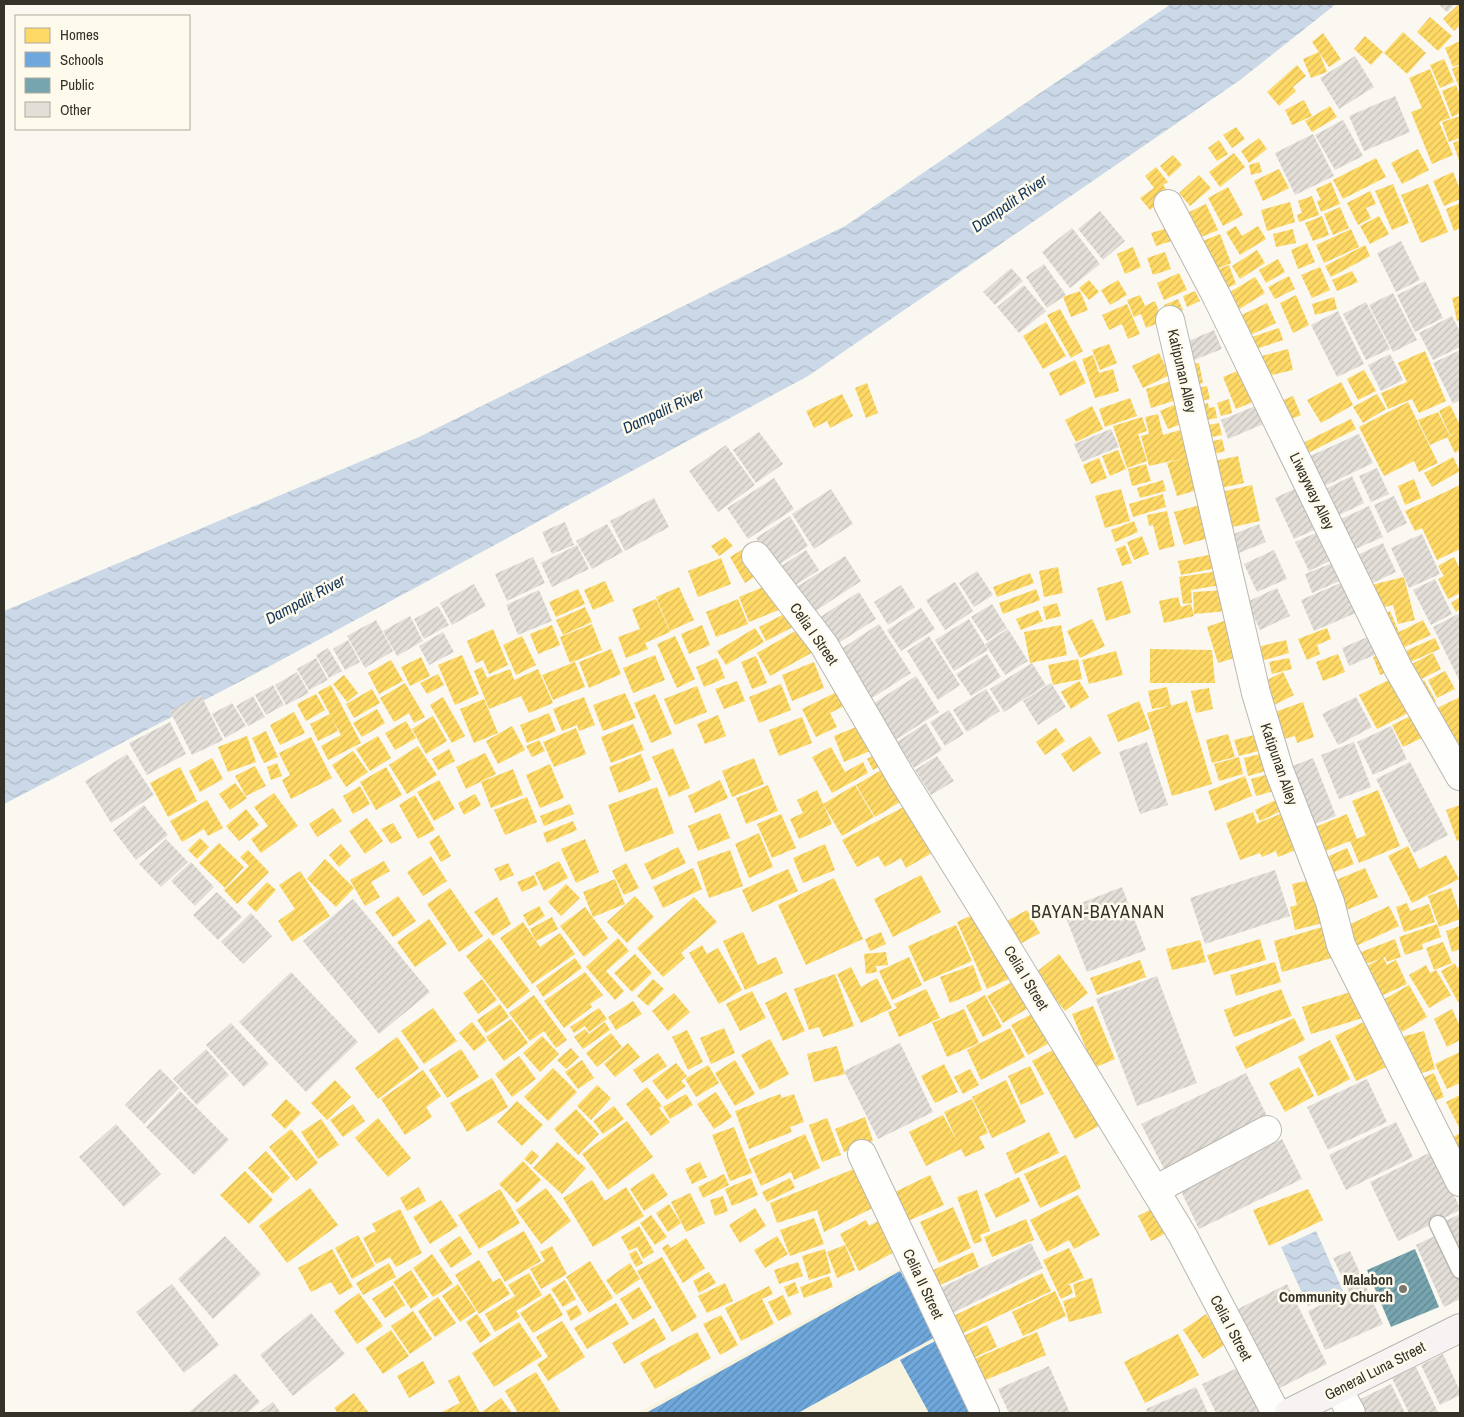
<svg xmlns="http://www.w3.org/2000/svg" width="1464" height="1417" font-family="'Archivo Narrow',sans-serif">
<defs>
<pattern id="water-waves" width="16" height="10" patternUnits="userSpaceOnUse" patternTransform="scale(1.25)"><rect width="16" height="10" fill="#cad8e7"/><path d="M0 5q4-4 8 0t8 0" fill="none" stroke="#aebac6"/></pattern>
<pattern id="homes-hatch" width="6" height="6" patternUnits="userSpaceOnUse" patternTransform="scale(1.25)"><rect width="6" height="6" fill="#ffd966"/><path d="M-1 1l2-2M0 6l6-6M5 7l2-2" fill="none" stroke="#dbbb58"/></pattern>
<pattern id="schools-hatch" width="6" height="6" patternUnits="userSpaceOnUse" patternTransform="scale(1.25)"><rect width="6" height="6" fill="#6fa8dc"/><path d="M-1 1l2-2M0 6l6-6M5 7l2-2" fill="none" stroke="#5c89b2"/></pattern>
<pattern id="public-hatch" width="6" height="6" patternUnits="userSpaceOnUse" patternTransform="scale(1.25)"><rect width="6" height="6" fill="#76a5af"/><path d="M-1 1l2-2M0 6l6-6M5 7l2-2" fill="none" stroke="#62878e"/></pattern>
<pattern id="building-hatch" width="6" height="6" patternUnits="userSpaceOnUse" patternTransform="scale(1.25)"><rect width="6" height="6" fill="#e3dfd8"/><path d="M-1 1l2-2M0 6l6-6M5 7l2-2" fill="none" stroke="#c3c0b9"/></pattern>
</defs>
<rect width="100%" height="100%" fill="#faf8f1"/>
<path fill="#f8f3de" d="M905 1265 980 1413H638Z"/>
<g fill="url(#water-waves)">
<path d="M1171 4H1336L1240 80 808 376 270 666 4 804V611L419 437 845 226Z"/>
<path d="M1316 1231 1343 1291 1308 1306 1281 1247Z"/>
</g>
<g fill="url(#homes-hatch)">
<path d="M1459 4H1460V25L1454 31 1443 19Z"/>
<path d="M1430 17 1452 36 1438 51 1417 32Z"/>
<path d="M1403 32 1426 53 1407 74 1384 53Z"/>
<path d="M1323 33 1341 59 1329 67 1312 42Z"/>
<path d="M1365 36 1383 52 1371 65 1354 49Z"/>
<path d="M1460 41V64L1453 67 1445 48Z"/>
<path d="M1319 52 1327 72 1311 78 1303 59Z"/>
<path d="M1444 59 1454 82 1440 88 1430 65Z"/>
<path d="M1297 65 1306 76 1293 87 1296 91 1279 106 1267 92Z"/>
<path d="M1460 65V90L1452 69Z"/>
<path d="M1430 69 1450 118 1439 122 1453 155 1432 164 1411 112 1422 108 1409 78Z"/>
<path d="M1456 85 1460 95V113L1452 117 1442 91Z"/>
<path d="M1304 100 1312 116 1292 125 1285 110Z"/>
<path d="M1330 106 1337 117 1312 132 1305 121Z"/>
<path d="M1460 116V138L1449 142 1442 122Z"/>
<path d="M1236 127 1245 139 1232 148 1223 135Z"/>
<path d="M1259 138 1267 149 1249 163 1241 151Z"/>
<path d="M1219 140 1228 154 1217 161 1208 148Z"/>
<path d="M1460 140V163L1453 143Z"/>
<path d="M1418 149 1429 170 1402 184 1391 163Z"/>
<path d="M1234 153 1245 167 1220 187 1209 172Z"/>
<path d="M1173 155 1182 165 1169 177 1160 166Z"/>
<path d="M1376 158 1386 177 1343 199 1333 180Z"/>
<path d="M1259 162 1262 172 1251 175 1249 165Z"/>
<path d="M1156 167 1168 182 1163 185 1173 198 1159 203 1150 210 1140 198 1154 188 1145 176Z"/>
<path d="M1279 169 1289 188 1263 201 1254 181Z"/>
<path d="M1453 172 1460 189V199L1444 206 1433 181Z"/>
<path d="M1199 175 1211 188 1190 206 1179 193Z"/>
<path d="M1331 182 1340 204 1321 212 1317 201 1321 200 1316 189Z"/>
<path d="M1393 184 1409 223 1392 230 1375 191Z"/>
<path d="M1428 184 1448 232 1421 243 1401 195Z"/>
<path d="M1228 187 1243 215 1223 226 1208 198Z"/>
<path d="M1370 191 1376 204 1366 208 1371 218 1358 225 1347 203Z"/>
<path d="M1312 196 1319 215 1299 222 1297 215 1302 213 1298 201Z"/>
<path d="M1290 202 1295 222 1267 231 1261 210Z"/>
<path d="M1460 203V228L1454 231 1446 209Z"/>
<path d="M1206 204 1218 230 1199 238 1187 213Z"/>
<path d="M1340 207 1349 228 1333 235 1324 214Z"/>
<path d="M1322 216 1329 235 1313 241 1305 223Z"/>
<path d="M1379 216 1389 234 1370 244 1360 226Z"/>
<path d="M1174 226 1178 239 1156 246 1151 233Z"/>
<path d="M1236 226 1242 236 1258 226 1266 239 1240 255 1226 232Z"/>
<path d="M1293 229 1296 243 1276 247 1273 234Z"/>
<path d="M1351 229 1359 247 1324 263 1316 245Z"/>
<path d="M1220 234 1231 263 1212 271 1200 242Z"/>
<path d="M1307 243 1315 262 1298 269 1291 250Z"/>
<path d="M1365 245 1370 256 1331 277 1325 266Z"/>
<path d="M1133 247 1141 267 1125 274 1117 254Z"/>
<path d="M1257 250 1265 263 1240 279 1232 266Z"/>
<path d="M1165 252 1171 269 1153 275 1147 258Z"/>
<path d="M1278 259 1285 272 1266 283 1259 270Z"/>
<path d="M1229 265 1236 284 1220 291 1212 272Z"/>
<path d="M1320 267 1330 290 1312 298 1301 275Z"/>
<path d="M1352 271 1358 282 1337 291 1332 280Z"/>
<path d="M1179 273 1187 290 1164 300 1157 283Z"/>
<path d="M1289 276 1295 289 1275 299 1268 287Z"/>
<path d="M1255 277 1265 293 1230 315 1220 298Z"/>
<path d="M1089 280 1099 292 1089 300 1079 288Z"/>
<path d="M1118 280 1127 295 1110 305 1101 290Z"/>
<path d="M1080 291 1088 310 1071 317 1063 297Z"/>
<path d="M1195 291 1200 301 1187 307 1183 296Z"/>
<path d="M1140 295 1145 306 1155 301 1163 321 1146 328 1141 314 1134 317 1127 300Z"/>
<path d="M1296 295 1309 325 1293 333 1280 303Z"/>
<path d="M1460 296V320L1457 321 1452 298Z"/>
<path d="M1334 297 1337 309 1315 315 1312 304Z"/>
<path d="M1178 299 1183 310 1169 316 1164 305Z"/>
<path d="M1267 303 1276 323 1244 338 1235 318Z"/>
<path d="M1127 304 1140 334 1128 339 1122 324 1109 330 1102 315Z"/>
<path d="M1060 309 1083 351 1071 358 1047 315Z"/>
<path d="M1046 322 1066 356 1043 369 1023 336Z"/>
<path d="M1279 328 1283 340 1250 351 1246 339Z"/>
<path d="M1109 344 1117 363 1100 370 1092 350Z"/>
<path d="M1288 349 1293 370 1259 378 1254 358Z"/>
<path d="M1425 351 1446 401 1419 413 1412 399 1388 409 1381 393 1407 382 1398 363Z"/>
<path d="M1159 353 1170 375 1143 388 1132 366Z"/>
<path d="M1093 355 1099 373 1113 369 1119 391 1095 398 1082 359Z"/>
<path d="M1075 360 1086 383 1060 396 1049 373Z"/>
<path d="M1199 363 1203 383 1188 386 1184 366Z"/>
<path d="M1247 367 1260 399 1236 409 1223 377Z"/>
<path d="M1364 370 1376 391 1358 400 1347 379Z"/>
<path d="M1174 380 1180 399 1151 408 1146 389Z"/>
<path d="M1341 382 1353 405 1321 423 1307 400Z"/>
<path d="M867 383 878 413 866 418 855 388Z"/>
<path d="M1207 386 1210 399 1192 403 1189 390Z"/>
<path d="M842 394 853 416 830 428 827 421 814 428 806 411Z"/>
<path d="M1377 394 1386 409 1363 423 1353 407Z"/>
<path d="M1293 396 1301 415 1284 422 1276 403Z"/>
<path d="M1130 398 1137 416 1105 427 1099 409Z"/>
<path d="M1229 399 1232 413 1221 416 1217 403Z"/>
<path d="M1408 402 1438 463 1419 472 1414 461 1384 476 1359 427Z"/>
<path d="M1208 403 1209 408 1215 407 1217 418 1196 422 1194 405Z"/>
<path d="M1176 404 1184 423 1168 429 1160 411Z"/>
<path d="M1450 405 1460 425V450L1455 453 1447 437 1455 434 1450 435 1439 411Z"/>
<path d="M1092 406 1103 429 1076 442 1065 420Z"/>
<path d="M1438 412 1450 436 1430 445 1418 420Z"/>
<path d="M1158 414 1163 435 1180 430 1187 457 1192 456 1201 489 1177 496 1167 463 1180 459 1149 466 1141 436 1149 434 1145 417Z"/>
<path d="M1142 417 1147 431 1138 434 1147 461 1127 468 1113 426Z"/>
<path d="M1351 419 1356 429 1302 456 1297 446Z"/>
<path d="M1219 423 1222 435 1201 439 1198 427Z"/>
<path d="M1222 439 1225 451 1207 456 1204 443Z"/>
<path d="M1118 450 1126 469 1110 476 1102 456Z"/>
<path d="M1238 456 1244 483 1216 489 1210 462Z"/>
<path d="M1453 457 1460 471 1432 487 1424 473Z"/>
<path d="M1099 458 1107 478 1091 484 1083 465Z"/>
<path d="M1146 464 1151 481 1132 486 1128 469Z"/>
<path d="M1414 479 1421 498 1405 505 1398 486Z"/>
<path d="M1163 480 1166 491 1140 498 1137 488Z"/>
<path d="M1252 485 1260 521 1228 528 1212 494Z"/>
<path d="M1460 485V549L1437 560 1422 528 1415 531 1405 511Z"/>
<path d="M1121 489 1130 521 1105 528 1095 496Z"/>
<path d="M1163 494 1166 507 1133 517 1129 504Z"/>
<path d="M1200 505 1209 538 1184 545 1174 512Z"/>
<path d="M1167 511 1175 546 1159 550 1153 525 1149 526 1147 515Z"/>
<path d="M1134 521 1138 532 1115 542 1111 530Z"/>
<path d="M1142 536 1149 554 1134 560 1127 542Z"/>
<path d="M725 537 733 546 719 556 711 546Z"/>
<path d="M1125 545 1132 563 1122 566 1116 549Z"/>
<path d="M748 546 763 571 745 583 730 557Z"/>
<path d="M1214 554 1217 568 1181 575 1178 561Z"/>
<path d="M1454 557 1460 569V593L1448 599 1438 579 1444 576 1438 566Z"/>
<path d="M721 558 731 584 698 597 688 571Z"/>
<path d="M1058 567 1063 593 1044 597 1039 571Z"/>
<path d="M1219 571 1221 585 1191 590 1192 603 1183 604 1179 577Z"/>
<path d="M1030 573 1034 583 997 597 993 587Z"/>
<path d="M1404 577 1415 620 1398 624 1393 605 1373 610 1367 586Z"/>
<path d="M605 581 614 601 593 610 584 590Z"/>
<path d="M1122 581 1131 613 1106 621 1097 588Z"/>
<path d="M771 584 781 609 749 622 739 597Z"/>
<path d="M679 587 694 620 670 631 656 597Z"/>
<path d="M578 589 585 604 556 617 549 602Z"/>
<path d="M1036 589 1040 600 1003 614 999 603Z"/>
<path d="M1227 590 1228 611 1194 614 1193 592Z"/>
<path d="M1178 597 1181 607 1191 604 1194 616 1164 623 1159 601Z"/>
<path d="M1460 597V609L1456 612 1451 603Z"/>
<path d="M656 599 670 632 645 643 648 649 626 658 618 637 640 629 632 609Z"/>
<path d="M738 599 748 624 716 637 706 612Z"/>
<path d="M1057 603 1061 616 1046 620 1043 607Z"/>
<path d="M585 607 592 622 563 635 556 620Z"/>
<path d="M792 610 799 624 766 641 759 627Z"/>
<path d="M1038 610 1043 621 1021 630 1016 619Z"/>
<path d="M1390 611 1399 632 1423 620 1431 635 1396 651 1376 618Z"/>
<path d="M1092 619 1105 646 1080 658 1067 631Z"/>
<path d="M1229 619 1241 656 1218 663 1207 627Z"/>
<path d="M592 624 602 650 570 663 560 637Z"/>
<path d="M552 625 560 645 538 654 530 634Z"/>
<path d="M702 625 710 645 689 654 681 634Z"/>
<path d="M1061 625 1067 655 1030 663 1024 632Z"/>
<path d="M804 626 817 650 770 676 757 653Z"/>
<path d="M755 628 764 642 726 665 717 651Z"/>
<path d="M1327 628 1331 639 1317 645 1320 654 1307 660 1298 639Z"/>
<path d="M493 629 508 665 489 674 483 660 476 663 467 641Z"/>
<path d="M522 636 536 665 516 675 503 645Z"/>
<path d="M675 636 695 679 677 688 657 644Z"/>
<path d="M1435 638 1440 649 1401 666 1396 655Z"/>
<path d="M1286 640 1289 653 1261 661 1257 647Z"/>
<path d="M611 649 621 674 589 688 579 662Z"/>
<path d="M1150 649 1212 650 1215 683H1150Z"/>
<path d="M1116 651 1123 675 1089 684 1082 660Z"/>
<path d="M1388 652 1395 669 1380 675 1373 657Z"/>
<path d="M1433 653 1441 669 1410 685 1402 669Z"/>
<path d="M1338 654 1345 672 1323 681 1316 662Z"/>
<path d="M462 655 479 694 455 705 438 665Z"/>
<path d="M655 655 665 680 633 693 623 668Z"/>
<path d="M756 656 767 683 752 689 741 662Z"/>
<path d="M421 657 430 676 410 686 401 667Z"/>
<path d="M717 658 725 678 704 687 696 667Z"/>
<path d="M1289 658 1292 669 1272 674 1269 662Z"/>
<path d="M1078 659 1082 679 1053 685 1048 665Z"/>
<path d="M391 660 403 681 379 694 368 673Z"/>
<path d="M575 662 585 687 553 700 542 675Z"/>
<path d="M814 662 824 688 792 701 782 675Z"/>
<path d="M482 667 487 678 510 669 514 680 538 669 553 703 529 713 521 696 489 709 474 671Z"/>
<path d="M1445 671 1455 689 1437 698 1428 680Z"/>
<path d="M1283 672 1294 695 1268 708 1257 685Z"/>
<path d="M438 674 444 685 427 694 420 683Z"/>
<path d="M344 675 358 693 347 702 333 684Z"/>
<path d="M1397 676 1414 710 1377 729 1359 695Z"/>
<path d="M1424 680 1436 701 1423 708 1411 687Z"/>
<path d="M737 681 745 701 724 709 715 689Z"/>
<path d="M1079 681 1089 697 1071 709 1061 692Z"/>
<path d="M405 683 425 717 414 723 409 713 394 722 380 698Z"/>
<path d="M781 684 791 710 759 723 749 697Z"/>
<path d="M331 685 361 743 328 760 321 746 341 735 331 717 338 731 318 741 310 724 330 714 318 692Z"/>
<path d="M697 686 707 712 675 725 664 699Z"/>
<path d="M1167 687 1171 706 1187 701 1212 784 1172 796 1147 713 1169 706 1152 709 1148 691Z"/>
<path d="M1209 688 1213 709 1196 713 1191 691Z"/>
<path d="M372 689 380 703 354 718 346 704Z"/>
<path d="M841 690 848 704 830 713 837 727 816 737 802 709Z"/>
<path d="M625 693 636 718 603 731 593 705Z"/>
<path d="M316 694 325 710 306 721 297 704Z"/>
<path d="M655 694 672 734 651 743 634 703Z"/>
<path d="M443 697 465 736 452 743 430 705Z"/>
<path d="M584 697 595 725 579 731 577 725 562 731 553 709Z"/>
<path d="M1460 697V743L1453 746 1435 709Z"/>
<path d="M484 699 498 733 474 743 460 709Z"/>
<path d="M1139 701 1150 729 1118 742 1107 715Z"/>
<path d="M1303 702 1314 737 1297 743 1295 736 1284 739 1275 712Z"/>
<path d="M377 709 385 723 362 737 353 723Z"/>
<path d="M294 712 305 733 280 745 270 725Z"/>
<path d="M1419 712 1430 734 1403 747 1392 725Z"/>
<path d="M549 713 556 731 527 743 520 725Z"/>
<path d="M718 715 726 736 705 744 697 724Z"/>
<path d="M433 716 447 741 426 754 412 729Z"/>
<path d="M802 717 812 743 779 756 769 730Z"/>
<path d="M406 721 416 738 395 750 385 733Z"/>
<path d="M866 723 877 748 844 762 834 736Z"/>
<path d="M633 724 644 750 611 763 601 737Z"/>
<path d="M512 726 525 750 498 764 486 741Z"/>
<path d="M576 728 586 754 554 767 543 742Z"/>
<path d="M1056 728 1065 741 1045 755 1036 742Z"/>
<path d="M266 731 278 757 264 763 252 738Z"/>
<path d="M1263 733 1266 749 1239 756 1234 740Z"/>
<path d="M1228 734 1235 757 1212 763 1206 740Z"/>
<path d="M247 736 256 762 228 772 218 747Z"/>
<path d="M378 736 391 758 370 771 356 749Z"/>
<path d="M1090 736 1101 753 1073 772 1061 754Z"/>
<path d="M311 737 332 778 291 799 282 780 290 775 279 753Z"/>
<path d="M539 740 545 751 532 757 526 746Z"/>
<path d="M418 746 437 775 407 794 389 765Z"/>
<path d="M831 747 845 772 863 762 868 773 832 793 812 757Z"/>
<path d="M673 748 690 788 669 797 652 757Z"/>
<path d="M449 749 455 761 438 770 432 759Z"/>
<path d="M353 751 368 772 346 787 332 765Z"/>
<path d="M881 751 887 762 873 770 867 759Z"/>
<path d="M1268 752 1273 769 1248 776 1244 758Z"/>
<path d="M485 753 496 774 466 789 456 767Z"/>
<path d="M641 754 651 780 619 793 609 767Z"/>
<path d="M1239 757 1243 774 1219 781 1214 764Z"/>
<path d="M212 758 223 779 200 792 189 771Z"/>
<path d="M754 758 764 784 732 797 722 771Z"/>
<path d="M277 763 282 776 271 780 267 767Z"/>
<path d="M550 764 564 798 540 808 526 775Z"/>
<path d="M255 766 266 786 246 796 235 776Z"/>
<path d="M888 766 907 798 875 817 856 785Z"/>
<path d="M180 767 197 801 168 817 150 783Z"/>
<path d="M386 767 402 795 376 810 360 782Z"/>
<path d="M513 769 523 795 491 808 481 782Z"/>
<path d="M1276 772 1281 789 1256 796 1251 779Z"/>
<path d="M1245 776 1252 796 1215 811 1208 791Z"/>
<path d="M439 780 455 809 434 821 417 792Z"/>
<path d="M720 780 728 798 695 813 688 796Z"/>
<path d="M235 783 247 798 230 810 219 794Z"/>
<path d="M768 785 778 811 746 824 736 798Z"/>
<path d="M855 785 874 817 842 836 823 804Z"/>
<path d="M360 786 370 804 353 814 343 796Z"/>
<path d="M657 787 674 833 625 852 608 805Z"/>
<path d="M817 790 832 824 799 839 790 819 803 813 797 800Z"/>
<path d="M1378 790 1400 846 1359 863 1350 841 1318 854 1308 830 1347 814 1357 839 1366 835 1352 801Z"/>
<path d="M274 793 298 826 261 853 251 839 268 826 254 807Z"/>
<path d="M475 794 481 805 464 815 458 803Z"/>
<path d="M415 795 435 830 418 839 399 805Z"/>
<path d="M1284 796 1290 807 1260 821 1255 810Z"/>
<path d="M527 797 537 822 505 835 494 810Z"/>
<path d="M207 800 223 828 208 836 204 829 182 842 170 821Z"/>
<path d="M911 803 937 850 906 868 901 858 885 867 878 856 857 867 842 840Z"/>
<path d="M570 804 574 814 544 826 540 816Z"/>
<path d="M1460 805V840L1457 841 1446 810Z"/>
<path d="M333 808 342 821 317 837 309 824Z"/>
<path d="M246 809 259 825 239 841 226 826Z"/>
<path d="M1287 811 1301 848 1278 857 1276 851 1262 857 1260 853 1240 860 1226 823 1253 812 1257 823 1256 824Z"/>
<path d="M720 813 730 838 698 851 688 826Z"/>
<path d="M781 814 796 848 772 858 757 824Z"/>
<path d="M367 818 383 841 365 854 349 831Z"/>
<path d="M573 821 577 830 547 843 543 833Z"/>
<path d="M393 823 402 838 391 844 381 829Z"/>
<path d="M759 833 773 867 749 878 735 844Z"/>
<path d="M439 835 451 856 441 862 429 842Z"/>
<path d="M200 838 209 847 197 859 188 850Z"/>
<path d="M585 839 599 872 576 883 561 849Z"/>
<path d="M219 843 244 867 225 888 199 863Z"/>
<path d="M341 844 351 856 339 867 329 855Z"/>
<path d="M825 844 835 870 803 883 793 858Z"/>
<path d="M1408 846 1419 869 1446 855 1459 879 1412 903 1388 856Z"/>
<path d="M678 847 686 863 652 880 644 864Z"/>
<path d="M1347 848 1354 864 1327 875 1320 860Z"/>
<path d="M248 850 269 872 237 904 224 890 249 866 240 857Z"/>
<path d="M730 850 743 886 709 898 697 862Z"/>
<path d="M431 856 447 881 423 896 407 872Z"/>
<path d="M325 859 354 888 336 907 307 879Z"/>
<path d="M384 861 390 871 371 882 380 897 365 906 350 880Z"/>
<path d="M559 861 568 878 544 891 535 873Z"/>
<path d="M508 863 514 875 500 881 494 869Z"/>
<path d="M626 863 639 888 624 895 612 871Z"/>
<path d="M693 868 702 889 663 908 653 887Z"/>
<path d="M1365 868 1378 897 1344 911 1331 882Z"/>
<path d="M788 869 798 891 752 912 742 890Z"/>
<path d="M300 871 330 916 292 942 278 921 295 909 279 885Z"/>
<path d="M534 875 538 885 522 892 517 882Z"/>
<path d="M921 875 941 912 893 937 874 899Z"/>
<path d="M834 878 863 939 806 965 778 905Z"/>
<path d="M615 879 625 904 593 917 583 892Z"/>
<path d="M1316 879 1327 922 1295 930 1290 907 1297 905 1292 884Z"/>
<path d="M267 882 276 890 256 912 247 903Z"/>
<path d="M566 884 580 898 561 916 548 902Z"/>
<path d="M450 888 483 936 459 952 427 904Z"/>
<path d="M1451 888 1460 914V919L1439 927 1428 896Z"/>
<path d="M398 896 416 921 393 937 375 912Z"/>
<path d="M635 896 654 917 627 943 607 922Z"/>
<path d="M497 897 511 924 493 936 474 912Z"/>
<path d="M694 897 717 922 681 953 685 958 663 977 637 948Z"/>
<path d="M1407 903 1410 911 1429 904 1435 922 1404 932 1396 907Z"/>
<path d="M539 906 545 916 529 926 523 915Z"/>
<path d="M1389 906 1399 926 1354 947 1344 927Z"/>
<path d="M585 907 608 938 584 957 560 926Z"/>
<path d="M983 910 1013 977 987 989 957 922Z"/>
<path d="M1027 910 1040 933 1016 946 1003 923Z"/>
<path d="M552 917 558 929 536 941 530 929Z"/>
<path d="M429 919 447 944 415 967 397 942Z"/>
<path d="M523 922 540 947 560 933 575 954 532 984 500 938Z"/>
<path d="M1437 924 1441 937 1422 944 1423 949 1405 955 1399 937Z"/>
<path d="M956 925 972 961 924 982 908 946Z"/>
<path d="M1326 926 1335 957 1282 972 1274 941Z"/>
<path d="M1460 926V949L1452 952 1446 931Z"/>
<path d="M743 932 758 965 776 957 783 973 745 990 723 941Z"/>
<path d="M881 932 886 944 870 951 865 939Z"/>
<path d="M489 938 530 991 507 1009 466 956Z"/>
<path d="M618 938 629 951 606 971 624 991 615 1000 586 967Z"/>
<path d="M1260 939 1266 960 1214 975 1207 955Z"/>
<path d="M1395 939 1401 957 1387 962 1385 957 1360 966 1356 954Z"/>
<path d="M1200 940 1206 962 1172 970 1166 949Z"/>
<path d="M1443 942 1452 963 1434 970 1426 948Z"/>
<path d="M702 945 707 954 718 948 742 990 719 1004 689 953Z"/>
<path d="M886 952 888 965 876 966 877 972 866 974 864 954Z"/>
<path d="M635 954 652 973 632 992 614 973Z"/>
<path d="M1059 954 1088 993 1065 1011 1035 973Z"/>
<path d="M909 957 922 985 892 1000 879 971Z"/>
<path d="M1383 957 1387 965 1396 960 1407 984 1379 997 1365 967Z"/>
<path d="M575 958 582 968 543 997 536 986Z"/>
<path d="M1140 960 1146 977 1097 995 1090 978Z"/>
<path d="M1275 962 1281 982 1236 996 1230 975Z"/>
<path d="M1455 963 1457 968 1460 966V1001L1458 1002 1441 971Z"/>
<path d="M973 965 982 990 950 1003 940 977Z"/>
<path d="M1426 965 1430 973 1436 970 1451 995 1429 1008 1409 975Z"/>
<path d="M851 967 861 987 877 978 892 1008 861 1023 837 974Z"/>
<path d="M585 972 603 995 590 1004 592 1007 564 1028 544 1001Z"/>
<path d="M835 974 854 1026 823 1037 819 1027 809 1030 794 989Z"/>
<path d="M1019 978 1035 1004 1003 1023 987 996Z"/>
<path d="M482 979 497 1000 478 1014 463 993Z"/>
<path d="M653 979 664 989 648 1006 637 996Z"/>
<path d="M1409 985 1427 1017 1402 1032 1383 1000Z"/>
<path d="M926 989 940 1018 899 1037 888 1012 897 1008 894 1004Z"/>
<path d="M1281 989 1292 1016 1234 1037 1224 1010Z"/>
<path d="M1360 989 1369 1016 1311 1034 1302 1007Z"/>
<path d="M752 991 766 1018 740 1031 726 1004Z"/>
<path d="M786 992 805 1031 783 1041 765 1003Z"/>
<path d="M674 993 690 1012 668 1031 652 1011Z"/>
<path d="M534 995 567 1040 556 1048 544 1031 530 1041 509 1013Z"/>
<path d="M985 995 1002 1027 983 1037 966 1006Z"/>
<path d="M633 1001 642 1014 616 1030 608 1017Z"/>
<path d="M500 1004 509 1017 486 1033 477 1020Z"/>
<path d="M1093 1006 1115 1059 1094 1068 1072 1014Z"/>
<path d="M433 1008 457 1041 424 1064 401 1031Z"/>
<path d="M599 1008 607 1019 589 1032 585 1026 574 1033 570 1027Z"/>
<path d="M964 1009 979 1043 947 1057 932 1023Z"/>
<path d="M1041 1009 1058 1038 1028 1055 1011 1025Z"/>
<path d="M1452 1009 1460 1026V1040L1447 1047 1434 1019Z"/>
<path d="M1374 1017 1395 1063 1356 1081 1335 1036Z"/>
<path d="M1294 1018 1305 1040 1246 1069 1235 1047Z"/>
<path d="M511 1019 528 1043 504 1061 486 1037Z"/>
<path d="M472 1022 487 1041 474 1051 459 1033Z"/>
<path d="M605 1022 610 1030 583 1049 574 1037 585 1029 589 1034Z"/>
<path d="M724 1028 735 1053 711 1064 700 1038Z"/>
<path d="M1010 1028 1025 1057 981 1080 967 1050Z"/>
<path d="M687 1030 703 1062 688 1070 672 1037Z"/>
<path d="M1424 1031 1435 1069 1409 1077 1398 1038Z"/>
<path d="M611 1033 622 1047 597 1067 586 1053Z"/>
<path d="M542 1036 559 1054 540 1072 523 1053Z"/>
<path d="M397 1037 419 1068 378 1099 355 1068Z"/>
<path d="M770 1039 789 1074 760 1090 741 1055Z"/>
<path d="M1330 1040 1350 1079 1318 1096 1298 1057Z"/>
<path d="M628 1043 640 1057 615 1077 604 1064Z"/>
<path d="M1064 1044 1106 1122 1075 1139 1032 1061Z"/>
<path d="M837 1046 845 1074 814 1082 807 1054Z"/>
<path d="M571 1048 579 1057 566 1069 557 1060Z"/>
<path d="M461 1049 479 1077 447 1098 429 1070Z"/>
<path d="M1460 1052V1083L1447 1089 1435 1064Z"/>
<path d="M658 1053 667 1066 642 1083 633 1070Z"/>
<path d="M519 1056 536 1079 512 1097 495 1074Z"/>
<path d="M582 1060 594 1078 578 1089 565 1072Z"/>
<path d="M735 1060 755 1094 735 1106 715 1073Z"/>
<path d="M676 1063 687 1076 681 1081 686 1086 667 1100 652 1081Z"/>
<path d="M944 1064 958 1092 935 1103 921 1076Z"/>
<path d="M708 1065 719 1083 696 1097 685 1079Z"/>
<path d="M1030 1066 1044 1094 1021 1105 1008 1076Z"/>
<path d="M1299 1067 1314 1096 1285 1112 1269 1083Z"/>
<path d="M553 1068 577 1092 548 1121 524 1097Z"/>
<path d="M970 1069 979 1085 963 1094 954 1077Z"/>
<path d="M423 1070 441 1096 426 1107 432 1117 405 1135 381 1099Z"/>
<path d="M1434 1073 1444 1097 1428 1104 1418 1080Z"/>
<path d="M492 1078 508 1107 467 1132 450 1103Z"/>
<path d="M335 1080 351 1097 327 1120 311 1103Z"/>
<path d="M1006 1080 1026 1122 992 1138 972 1097Z"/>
<path d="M597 1085 611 1098 591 1120 577 1106Z"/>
<path d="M647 1087 662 1106 659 1108 670 1122 651 1136 626 1104Z"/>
<path d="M716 1092 732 1117 714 1129 697 1104Z"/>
<path d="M686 1094 693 1105 670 1119 663 1107Z"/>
<path d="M780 1094 782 1098 794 1094 804 1122 790 1127 792 1132 749 1149 735 1111Z"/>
<path d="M1460 1095V1129L1446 1102Z"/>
<path d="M286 1099 301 1113 285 1129 271 1115Z"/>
<path d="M972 1099 988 1133 979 1137 985 1148 965 1157 961 1149 926 1166 909 1132 943 1115 957 1141 944 1112Z"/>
<path d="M517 1101 543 1125 522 1146 497 1122Z"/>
<path d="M353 1104 365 1121 343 1137 330 1120Z"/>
<path d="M614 1106 624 1119 603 1134 593 1121Z"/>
<path d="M576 1109 599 1134 578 1155 554 1129Z"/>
<path d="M865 1117 873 1141 844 1152 835 1129Z"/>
<path d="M378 1118 411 1158 388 1177 355 1138Z"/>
<path d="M827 1118 841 1155 822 1162 809 1125Z"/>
<path d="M321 1119 339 1145 318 1159 301 1132Z"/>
<path d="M627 1121 653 1157 608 1190 582 1154Z"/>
<path d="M734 1127 752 1173 730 1181 712 1135Z"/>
<path d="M291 1129 318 1163 296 1181 269 1147Z"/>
<path d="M1049 1132 1059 1153 1015 1174 1006 1153Z"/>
<path d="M1460 1133V1160L1447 1141Z"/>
<path d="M805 1134 820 1168 794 1180 791 1172 761 1186 749 1159Z"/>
<path d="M557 1142 586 1168 562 1194 533 1168Z"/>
<path d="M532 1150 539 1156 531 1165 524 1159Z"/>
<path d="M266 1151 290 1178 273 1194 248 1168Z"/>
<path d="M1066 1155 1081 1188 1040 1208 1024 1174Z"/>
<path d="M523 1161 541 1180 517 1203 499 1184Z"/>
<path d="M700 1162 707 1177 692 1184 685 1169Z"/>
<path d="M861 1166 879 1205 824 1232 817 1210 777 1223 770 1203Z"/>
<path d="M245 1171 273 1200 249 1224 220 1195Z"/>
<path d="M653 1173 668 1195 644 1211 630 1189Z"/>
<path d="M724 1174 729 1185 703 1198 698 1187Z"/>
<path d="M930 1175 944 1205 908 1221 895 1192Z"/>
<path d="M1019 1177 1030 1201 996 1218 984 1194Z"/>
<path d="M751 1178 758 1195 732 1206 725 1189Z"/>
<path d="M790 1178 795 1188 767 1202 762 1192Z"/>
<path d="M592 1180 605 1201 626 1187 644 1216 593 1247 563 1198Z"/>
<path d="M419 1187 426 1201 407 1211 400 1198Z"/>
<path d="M310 1188 338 1225 287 1263 259 1226Z"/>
<path d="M546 1188 571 1221 541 1244 516 1210Z"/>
<path d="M500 1189 520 1223 479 1249 458 1215Z"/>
<path d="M1308 1189 1323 1220 1269 1246 1253 1210Z"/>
<path d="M977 1190 990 1231 980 1235 982 1241 974 1244 957 1197Z"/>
<path d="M690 1193 705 1223 686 1232 671 1202Z"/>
<path d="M1078 1195 1100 1235 1074 1249 1069 1240 1047 1252 1030 1220Z"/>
<path d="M723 1196 728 1211 715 1216 710 1200Z"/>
<path d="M441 1200 458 1226 430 1244 413 1217Z"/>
<path d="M669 1204 681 1223 668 1232 656 1213Z"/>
<path d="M1159 1205 1172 1230 1151 1241 1138 1216Z"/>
<path d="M953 1207 971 1248 939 1263 920 1222Z"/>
<path d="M755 1208 766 1226 740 1243 729 1225Z"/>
<path d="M400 1209 422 1253 396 1267 390 1257 376 1264 363 1238 376 1231 372 1224Z"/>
<path d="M651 1215 667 1237 655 1245 640 1223Z"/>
<path d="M814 1218 824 1244 790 1256 780 1230Z"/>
<path d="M882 1219 898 1250 859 1271 840 1234 866 1220 869 1226Z"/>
<path d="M1026 1219 1034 1240 992 1257 984 1237Z"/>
<path d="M639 1226 654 1252 643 1259 637 1247 629 1251 621 1237Z"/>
<path d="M524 1231 541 1261 505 1282 487 1252Z"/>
<path d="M358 1235 375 1266 352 1279 335 1248Z"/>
<path d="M460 1236 472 1254 451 1268 439 1250Z"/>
<path d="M777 1236 788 1254 765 1268 754 1250Z"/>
<path d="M686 1238 705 1268 683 1283 662 1248 668 1244 671 1248Z"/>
<path d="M845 1245 855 1270 837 1278 827 1252Z"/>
<path d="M552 1246 567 1274 541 1289 530 1269 545 1261 540 1252Z"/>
<path d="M1069 1248 1084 1278 1067 1285H1070L1073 1293 1061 1299 1043 1260Z"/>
<path d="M332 1249 353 1287 339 1295 331 1282 311 1292 298 1268Z"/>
<path d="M825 1249 831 1273 809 1280 802 1256Z"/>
<path d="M636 1250 643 1263 636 1267 629 1254Z"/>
<path d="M973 1252 979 1267 938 1286 931 1271Z"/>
<path d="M432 1254 453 1284 433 1297 413 1268Z"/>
<path d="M662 1257 697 1317 672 1332 637 1271Z"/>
<path d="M479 1260 493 1282 500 1278 510 1294 479 1314 455 1275Z"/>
<path d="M590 1261 613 1298 589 1313 566 1277Z"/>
<path d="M798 1262 803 1276 779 1284 774 1270Z"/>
<path d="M389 1263 396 1277 363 1295 356 1283Z"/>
<path d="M630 1263 640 1279 616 1295 606 1280Z"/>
<path d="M411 1270 428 1297 411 1309 393 1282Z"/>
<path d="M709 1272 716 1283 699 1293 693 1281Z"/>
<path d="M529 1273 542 1295 516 1311 520 1317 495 1332 485 1314 515 1296 508 1285Z"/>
<path d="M1042 1273 1051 1291 953 1338 945 1320Z"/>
<path d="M829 1276 833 1287 804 1298 800 1287Z"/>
<path d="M1092 1278 1102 1313 1069 1322 1063 1301 1076 1297 1073 1284Z"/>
<path d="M565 1280 576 1299 563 1307 551 1289Z"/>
<path d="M795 1282 799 1293 788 1297 784 1287Z"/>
<path d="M725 1283 733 1301 707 1313 698 1296Z"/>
<path d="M458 1284 476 1311 460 1322 442 1296Z"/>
<path d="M393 1285 405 1305 385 1318 372 1299Z"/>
<path d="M769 1286 773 1294 762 1299 774 1324 741 1341 725 1308Z"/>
<path d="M639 1287 652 1308 633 1320 620 1299Z"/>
<path d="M1055 1291 1066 1316 1023 1336 1012 1312Z"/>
<path d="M359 1293 383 1326 357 1344 334 1311Z"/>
<path d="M550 1293 563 1315 533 1333 520 1313Z"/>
<path d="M783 1295 792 1314 778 1321 768 1302Z"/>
<path d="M438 1297 456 1323 435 1337 418 1311Z"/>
<path d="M616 1303 629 1324 587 1349 574 1328Z"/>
<path d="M577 1305 582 1314 571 1321 566 1311Z"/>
<path d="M413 1311 432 1339 410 1354 391 1326Z"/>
<path d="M477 1314 491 1335 480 1343 466 1322Z"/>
<path d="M1206 1314 1226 1344 1203 1359 1183 1330Z"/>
<path d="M721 1315 738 1345 720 1355 703 1324Z"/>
<path d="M654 1318 666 1339 624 1364 612 1343Z"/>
<path d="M562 1321 585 1357 548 1381 537 1364 548 1357 536 1337Z"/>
<path d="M519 1322 542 1356 494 1387 472 1353Z"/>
<path d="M987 1325 997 1347 967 1361 957 1339Z"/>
<path d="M391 1330 409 1356 383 1374 365 1348Z"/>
<path d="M697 1332 711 1358 655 1389 640 1363Z"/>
<path d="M1037 1332 1046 1355 983 1381 974 1359Z"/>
<path d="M1178 1334 1199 1375 1145 1403 1124 1362Z"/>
<path d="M423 1361 435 1383 409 1398 397 1376Z"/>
<path d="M536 1372 561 1413H518L505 1391Z"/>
<path d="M459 1375 480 1413H440L460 1403 448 1381Z"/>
<path d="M354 1393 369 1413H338L334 1408Z"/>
<path d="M501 1398 512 1413H480Z"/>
</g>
<g fill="url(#schools-hatch)">
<path d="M900 1271 937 1336 798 1413H646Z"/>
<path d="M937 1340 975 1413H929L900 1360Z"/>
</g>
<path fill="url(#public-hatch)" d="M1415 1249 1439 1307 1391 1327 1367 1270Z"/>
<g fill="url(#building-hatch)">
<path d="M1438 4H1455L1447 12Z"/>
<path d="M1355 56 1374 87 1339 109 1320 78Z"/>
<path d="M1395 96 1410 132 1364 151 1349 116Z"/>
<path d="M1343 120 1363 156 1335 170 1315 135Z"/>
<path d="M1313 134 1334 176 1295 195 1275 153Z"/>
<path d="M1100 211 1125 241 1103 260 1078 229Z"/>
<path d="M1072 228 1100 264 1070 288 1042 252Z"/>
<path d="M1401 241 1420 280 1396 292 1377 253Z"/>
<path d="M1044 264 1066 295 1047 308 1026 277Z"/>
<path d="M1011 268 1023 281 995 305 983 292Z"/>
<path d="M1425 281 1443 318 1415 332 1397 295Z"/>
<path d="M1024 285 1046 311 1019 333 997 307Z"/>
<path d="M1393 293 1417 340 1393 352 1369 305Z"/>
<path d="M1366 302 1390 349 1366 360 1343 314Z"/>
<path d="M1338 311 1364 364 1337 377 1311 325Z"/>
<path d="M1452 316 1460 332V347L1433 360 1419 333Z"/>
<path d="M1214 330 1222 349 1184 364 1177 346Z"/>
<path d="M1460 350V400L1453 404 1433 363Z"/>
<path d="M1390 354 1403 380 1381 391 1368 365Z"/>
<path d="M1258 405 1266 423 1228 439 1221 420Z"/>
<path d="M1111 429 1119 447 1082 462 1074 444Z"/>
<path d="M759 432 783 464 756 483 733 450Z"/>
<path d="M1359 434 1373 463 1314 491 1301 460Z"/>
<path d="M726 445 755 485 718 512 689 471Z"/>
<path d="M1377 468 1389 494 1371 502 1359 476Z"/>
<path d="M1352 476 1364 503 1329 520 1317 493Z"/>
<path d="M774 478 794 509 748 539 727 508Z"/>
<path d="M1303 485 1323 526 1294 539 1275 498Z"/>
<path d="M831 489 853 524 814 549 792 514Z"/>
<path d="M1394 496 1407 523 1387 533 1374 505Z"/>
<path d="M654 498 669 527 625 551 610 521Z"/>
<path d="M1369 506 1383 537 1344 554 1330 524Z"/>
<path d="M790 516 808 546 775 567 756 538Z"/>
<path d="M565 522 574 545 552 554 542 532Z"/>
<path d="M607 524 623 552 592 569 576 541Z"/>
<path d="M1259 524 1266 542 1229 557 1221 539Z"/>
<path d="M1325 529 1338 557 1309 571 1295 542Z"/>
<path d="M1422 534 1440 574 1409 588 1391 548Z"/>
<path d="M1383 543 1396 572 1362 588 1349 559Z"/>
<path d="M577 545 589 569 552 587 541 563Z"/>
<path d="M806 550 819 570 791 588 778 568Z"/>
<path d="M1274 550 1287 579 1257 592 1244 564Z"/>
<path d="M845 556 861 581 811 614 795 588Z"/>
<path d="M533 557 545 583 507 601 495 574Z"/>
<path d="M1342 559 1349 577 1312 593 1305 574Z"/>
<path d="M977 571 993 595 974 607 959 583Z"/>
<path d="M1352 578 1365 609 1314 631 1301 600Z"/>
<path d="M1435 579 1452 614 1431 625 1413 590Z"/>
<path d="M955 582 973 611 945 630 926 600Z"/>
<path d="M474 584 486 606 452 625 440 603Z"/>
<path d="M901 585 915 607 888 625 874 602Z"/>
<path d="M1277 588 1290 616 1260 630 1247 602Z"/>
<path d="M539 590 552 621 518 635 506 605Z"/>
<path d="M859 592 876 619 831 648 814 621Z"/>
<path d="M992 604 1007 628 987 641 971 617Z"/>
<path d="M438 606 449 625 424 639 414 619Z"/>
<path d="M921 608 935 629 901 651 887 630Z"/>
<path d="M1460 613V682L1433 627Z"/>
<path d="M410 616 423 641 397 656 383 631Z"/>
<path d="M969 619 988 650 954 671 935 640Z"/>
<path d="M376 620 393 651 365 668 347 636Z"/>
<path d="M879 624 911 673 866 702 835 653Z"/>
<path d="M1008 629 1028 661 1005 675 985 644Z"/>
<path d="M443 632 454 652 429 665 419 646Z"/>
<path d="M1379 632 1386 650 1349 666 1342 648Z"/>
<path d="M929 636 960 685 938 700 907 651Z"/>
<path d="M348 640 360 662 345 670 333 649Z"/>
<path d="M328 648 342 671 329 678 316 655Z"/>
<path d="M987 654 1001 677 971 696 956 674Z"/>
<path d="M316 658 328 680 309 690 297 669Z"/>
<path d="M1032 663 1046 685 1004 712 990 689Z"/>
<path d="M297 672 309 693 286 705 275 685Z"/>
<path d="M916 676 939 712 894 741 871 705Z"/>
<path d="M1051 683 1066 707 1038 725 1023 701Z"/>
<path d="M273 685 284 705 266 715 255 695Z"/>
<path d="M986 689 1000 711 967 732 953 710Z"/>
<path d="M201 695 223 740 192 755 170 711Z"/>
<path d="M253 696 265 717 248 726 236 706Z"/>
<path d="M1356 697 1372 727 1338 745 1322 714Z"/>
<path d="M232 703 246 726 225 738 212 714Z"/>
<path d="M949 710 964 734 945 746 930 722Z"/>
<path d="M170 722 186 754 147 775 129 743Z"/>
<path d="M926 723 942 750 914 768 897 742Z"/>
<path d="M1391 726 1407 759 1373 775 1357 742Z"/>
<path d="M1147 742 1168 805 1140 814 1119 752Z"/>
<path d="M1354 742 1371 787 1339 799 1321 755Z"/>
<path d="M127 754 154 795 111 823 85 781Z"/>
<path d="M937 756 954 781 931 795 915 770Z"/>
<path d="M1313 758 1336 816 1303 829 1280 771Z"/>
<path d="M1410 762 1448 835 1414 853 1376 779Z"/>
<path d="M144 805 168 835 136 860 113 830Z"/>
<path d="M166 839 188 862 161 887 139 864Z"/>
<path d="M191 862 214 887 195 906 171 881Z"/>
<path d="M1275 870 1290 916 1205 944 1190 898Z"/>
<path d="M1122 887 1146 950 1087 972 1063 910Z"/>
<path d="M217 892 242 917 218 940 193 915Z"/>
<path d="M353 899 430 992 379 1034 303 941Z"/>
<path d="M251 913 272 936 243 964 221 942Z"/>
<path d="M291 972 358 1042 306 1092 239 1022Z"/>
<path d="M1157 976 1197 1083 1137 1106 1096 999Z"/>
<path d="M231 1023 269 1064 244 1087 206 1045Z"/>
<path d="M900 1043 933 1112 878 1139 844 1071Z"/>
<path d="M206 1049 229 1075 197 1105 173 1079Z"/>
<path d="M160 1069 179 1088 144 1124 125 1105Z"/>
<path d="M1246 1073 1268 1118 1164 1169 1141 1124Z"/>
<path d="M1367 1079 1387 1122 1328 1150 1307 1107Z"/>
<path d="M180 1091 229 1140 194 1175 146 1127Z"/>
<path d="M1396 1122 1413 1157 1346 1190 1329 1155Z"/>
<path d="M116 1124 161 1174 124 1207 79 1157Z"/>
<path d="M1282 1139 1302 1179 1199 1229 1180 1189Z"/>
<path d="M1433 1151 1460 1208V1210L1398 1241 1370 1182Z"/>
<path d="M1460 1214V1264L1441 1223Z"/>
<path d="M1441 1233 1460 1275V1299L1444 1307 1416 1245Z"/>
<path d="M225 1236 261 1274 213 1319 178 1279Z"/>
<path d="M1031 1243 1043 1268 943 1318 931 1293Z"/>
<path d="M1350 1251 1383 1324 1325 1350 1308 1311 1349 1292 1333 1258Z"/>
<path d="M172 1284 219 1345 184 1373 136 1312Z"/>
<path d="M1287 1284 1327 1364 1276 1390 1236 1310Z"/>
<path d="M311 1313 345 1354 293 1396 260 1355Z"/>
<path d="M1443 1354 1460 1391V1395L1440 1405 1421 1365Z"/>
<path d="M1244 1365 1264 1410 1256 1413H1216L1202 1384Z"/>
<path d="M1049 1366 1070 1413H1009L998 1389Z"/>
<path d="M1416 1367 1438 1412 1435 1413H1409L1392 1378Z"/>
<path d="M235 1373 260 1402 247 1413H188Z"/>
<path d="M1391 1384 1405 1413H1357L1352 1403Z"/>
<path d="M1196 1387 1208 1413H1148L1146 1409Z"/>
<path d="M273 1402 281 1413H258Z"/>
</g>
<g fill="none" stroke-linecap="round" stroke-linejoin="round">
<defs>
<path id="lane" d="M1438 1224 1460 1270"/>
<g id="street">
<path d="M1168 204 1216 295 1398 668 1460 776"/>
<path d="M1170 320 1256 693 1279 770 1330 902 1341 945 1460 1182"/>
<path d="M756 556 824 645 901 777 982 907 1183 1236 1276 1413"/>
<path d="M862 1154 985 1413"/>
<path d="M1155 1190 1267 1130"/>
<path d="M1338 1389 1351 1413"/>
</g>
<path id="secondary" d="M1289 1413 1460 1328"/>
</defs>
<use href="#lane" stroke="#b9b7b0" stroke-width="19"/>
<use href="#street" stroke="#b9b7b0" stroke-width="30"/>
<use href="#secondary" stroke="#b9b7b0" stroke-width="30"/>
<use href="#lane" stroke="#fefefd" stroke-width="16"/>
<use href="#street" stroke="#fefefd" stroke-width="28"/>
<use href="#secondary" stroke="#f7f3f3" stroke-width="28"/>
</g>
<circle fill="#79776f" stroke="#fefbed" stroke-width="2" cx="1403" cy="1289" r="5"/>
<g text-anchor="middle" stroke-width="5" stroke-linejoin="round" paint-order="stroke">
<g font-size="15" fill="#343229" stroke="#fefbed">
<text transform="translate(1182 371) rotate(77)" y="5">Katipunan Alley</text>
<text transform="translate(1312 491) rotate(64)" y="5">Liwayway Alley</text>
<text transform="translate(814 634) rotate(55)" y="5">Celia I Street</text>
<text transform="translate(1279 764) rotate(71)" y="5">Katipunan Alley</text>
<text transform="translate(1026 978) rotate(59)" y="5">Celia I Street</text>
<text transform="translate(923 1284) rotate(65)" y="5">Celia II Street</text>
<text transform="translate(1231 1328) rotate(62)" y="5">Celia I Street</text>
<text transform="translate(1375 1371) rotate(-27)" y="5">General Luna Street</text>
</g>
<g font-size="15" font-weight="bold" fill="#343229" stroke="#fefbed" text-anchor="end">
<text x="1393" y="1285">Malabon<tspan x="1393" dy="17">Community Church</tspan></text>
</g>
<g font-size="16" font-style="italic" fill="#143557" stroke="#fefbed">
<text transform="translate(1009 203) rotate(-35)" y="6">Dampalit River</text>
<text transform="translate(663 410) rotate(-25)" y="6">Dampalit River</text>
<text transform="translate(305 599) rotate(-28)" y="6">Dampalit River</text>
</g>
<g font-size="18" letter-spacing="1" fill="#343229" stroke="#fefbed">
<text x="1098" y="918">BAYAN-BAYANAN</text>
</g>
</g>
<rect width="1464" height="1417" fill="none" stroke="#343229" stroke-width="10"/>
<rect x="15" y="15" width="175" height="115" fill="#fefbed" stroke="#adab9f"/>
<rect x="25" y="28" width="25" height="15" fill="#ffd966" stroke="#adab9f"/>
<text x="60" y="40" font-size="15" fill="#343229">Homes</text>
<rect x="25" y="52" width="25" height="15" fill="#6fa8dc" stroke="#adab9f"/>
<text x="60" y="65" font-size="15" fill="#343229">Schools</text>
<rect x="25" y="78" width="25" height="15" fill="#76a5af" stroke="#adab9f"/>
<text x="60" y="90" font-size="15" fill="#343229">Public</text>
<rect x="25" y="102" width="25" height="15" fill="#e3dfd8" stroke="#adab9f"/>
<text x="60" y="115" font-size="15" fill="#343229">Other</text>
</svg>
